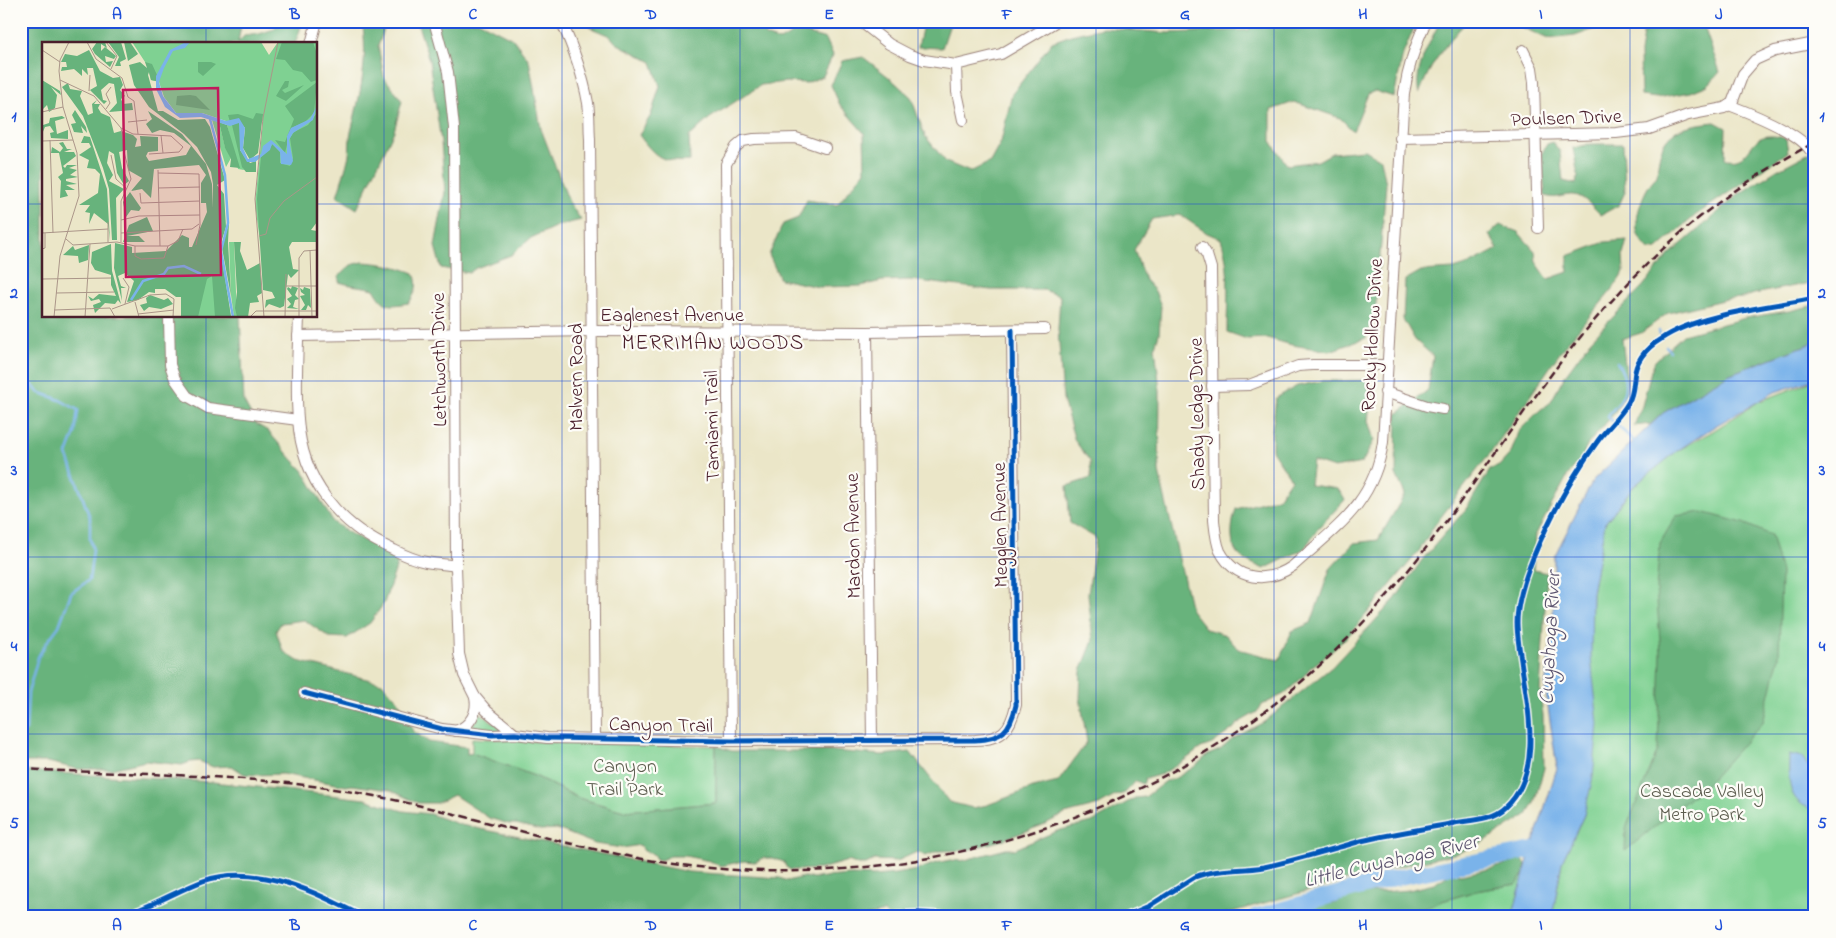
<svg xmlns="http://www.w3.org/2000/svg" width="1836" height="938" font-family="'Indie Flower',sans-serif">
<rect width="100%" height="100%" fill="#fdfcf7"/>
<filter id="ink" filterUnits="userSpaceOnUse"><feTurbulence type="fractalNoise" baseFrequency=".02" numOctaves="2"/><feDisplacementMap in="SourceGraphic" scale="10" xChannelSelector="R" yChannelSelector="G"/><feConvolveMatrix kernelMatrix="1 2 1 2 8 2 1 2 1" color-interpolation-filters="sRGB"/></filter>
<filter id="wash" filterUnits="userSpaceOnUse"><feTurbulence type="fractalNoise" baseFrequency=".0096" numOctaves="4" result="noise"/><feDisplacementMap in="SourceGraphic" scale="20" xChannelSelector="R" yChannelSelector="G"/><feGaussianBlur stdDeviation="1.12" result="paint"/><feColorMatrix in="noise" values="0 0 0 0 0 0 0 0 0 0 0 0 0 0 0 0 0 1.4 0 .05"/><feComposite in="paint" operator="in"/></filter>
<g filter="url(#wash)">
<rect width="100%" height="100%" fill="#ebe6c8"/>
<g fill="#7fd192" stroke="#64785e">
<path d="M1815 380V917H1552L1562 862 1584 815 1592 593 1605 523 1634 486 1677 451 1713 431 1758 402Z"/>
<path d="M480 713 500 727V731L471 728Z"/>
<path d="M472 738 548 742 716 746V803L624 811 579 798 537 777 472 753Z"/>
<path d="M1524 874 1512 917H1374L1426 907 1442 901 1476 891 1516 884Z"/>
</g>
<g fill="#67b37c" stroke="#586954">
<path d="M21 21H242L238 42 244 36 259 34 274 29 280 21H303L295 44H44V316H240L244 402 256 424 268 431 292 459 303 470 333 522 351 534 399 559 384 603 370 623 347 638 329 637 304 620 281 623 276 631 283 651 298 661 382 683 395 697 405 711 413 731 429 742 467 747V754L472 753 537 777 578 798 624 811 716 803V746L732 751H833L882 755 910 752 949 802 973 808 987 805 1033 788 1058 782 1087 742 1080 697 1081 671 1093 641 1088 594 1096 538 1070 523 1067 486 1091 478 1090 461 1075 441 1063 400 1058 329 1060 296 1044 290H991L910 280 882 281 861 286 819 287 780 279 769 255 783 224 798 218 807 200 837 205 865 171 864 133 840 105 831 85 842 61 863 57 890 78 911 97 925 136 946 162 970 172 990 162 1001 142 1012 94 1052 42 1071 35 1103 28 1168 33 1249 30 1252 21H1417L1403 54 1394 97 1375 91 1368 94 1353 131 1340 118 1294 102 1271 110V141L1287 165 1318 161 1332 153 1364 150 1381 159 1386 184 1375 315 1366 338 1330 351 1292 345 1267 338 1247 339 1227 332C1227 301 1231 269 1221 239L1207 233 1180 215 1152 219 1134 250 1145 280 1155 291 1161 306 1159 334 1155 346 1160 391 1159 472 1191 610 1206 629 1226 635 1238 649 1279 660 1292 631 1311 623 1330 569 1354 543 1378 540 1405 494 1396 474 1397 414 1428 390 1433 356 1415 340 1403 319 1405 280 1421 271 1454 269 1469 264 1498 249 1489 234 1500 225 1518 232 1535 251 1536 262 1548 279 1568 272V256L1605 242 1627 240 1623 255 1624 272 1613 289 1566 344 1492 451 1434 526 1419 551 1349 635 1329 654 1311 667 1302 678 1284 694 1262 705 1257 712 1238 723 1233 729 1212 744 1201 748 1185 760 1162 774 1145 779 1143 784 1136 781 1125 793 1115 796 1099 805 1065 814 1043 825 999 841 967 850 938 851 926 856 917 852 897 861 874 860 866 864H856L848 861 820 869 791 870 786 867 784 862 772 858H763L755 862 744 861 721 866 710 861 685 856H670L661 860 656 859 653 854 644 851 640 845 622 848 595 844 557 829 541 830 516 824H509L489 818 454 795 437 803H418L390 790 352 785 346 786 282 774 255 775 244 774 232 766 213 767 199 761 190 762 182 765 146 761 111 769H77L48 762H21Z"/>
<path d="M362 21H387L378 46 384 77 402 101 394 131 357 209 337 196C341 183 346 169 349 155 350 148 349 140 351 132 360 95 369 59 362 21Z"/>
<path d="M415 21H478L513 39 529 60 541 129 569 202 581 220 557 226 531 238 511 255 476 268 469 273 441 268 435 246 445 192 441 142 429 60 417 22Z"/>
<path d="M588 21H762L765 36 780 41 797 31 826 39 833 55 823 76 807 83 786 82 761 85 710 118 689 137 690 161C662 163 655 157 639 135L651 115 660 86 652 62 616 43 610 36 589 27Z"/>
<path d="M919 21H951L942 48 918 47 922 29Z"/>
<path d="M1440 21H1610L1609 24 1575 36 1548 39 1519 26 1491 22H1466C1444 46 1431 63 1419 94 1413 70 1430 43 1440 21Z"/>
<path d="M1643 21H1702L1720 72 1708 85 1691 92 1657 98 1641 96 1640 53 1644 28Z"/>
<path d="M1715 122 1726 128 1725 159C1729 159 1734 160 1737 159 1746 156 1750 148 1755 142 1762 134 1777 135 1786 139L1788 152 1696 215 1657 249 1649 250C1644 244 1638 238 1637 230 1635 214 1645 186 1657 176 1659 133 1674 126 1715 122Z"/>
<path d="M1553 142 1560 152 1563 181 1576 184 1578 176 1573 148 1591 144H1623L1625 192 1619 205 1601 215C1594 208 1584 196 1574 195 1563 194 1558 200 1545 196L1542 153 1547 144Z"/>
<path d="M1815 150V282L1754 294 1743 298 1727 299 1668 313 1641 333 1622 339 1627 381 1626 394 1612 416 1588 444 1582 457 1568 475 1536 534 1533 570 1547 573 1540 692 1543 715 1544 768 1534 803 1527 815 1485 841 1458 853 1383 870 1214 917H889L884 912 864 917H21V771L213 782 365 799 403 811 430 814 461 825 689 872 780 878 787 881 804 877 814 878 851 875 875 876 895 874 917 870 936 863 950 860 961 861 1006 849H1015L1057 831 1092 822 1135 798 1145 797 1166 781 1174 779 1194 767 1208 755 1220 750 1234 738 1264 722 1332 667 1396 598 1422 560 1466 509 1490 470 1499 466 1511 453 1518 432 1540 410 1550 403 1566 374 1591 340 1643 286 1670 254 1739 194 1777 170Z"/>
<path d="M362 262C381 263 397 266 414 273 419 285 416 292 409 303 388 306 385 308 374 289 363 286 350 286 339 282V276L351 265Z"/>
<path d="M1815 305V342L1730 374 1663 413 1651 424 1634 426 1642 406 1651 371 1655 361 1683 335 1745 318 1789 311Z"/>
<path d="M1367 380 1371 396 1368 421 1374 440 1362 463 1334 468 1313 461 1310 485 1338 489 1345 500 1319 527 1304 549 1264 569C1256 565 1245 561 1239 555 1228 545 1232 521 1236 509L1278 498 1291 479 1272 450V432L1276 398 1297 386 1322 381Z"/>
<path d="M1702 512 1743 523 1771 535 1781 572 1779 656 1763 722 1707 784 1625 851 1626 828 1658 750 1661 653 1656 588 1660 543 1676 516Z"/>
<path d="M1522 859 1526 865 1524 874 1516 884 1476 891 1442 901 1426 907 1374 917H1290L1297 911 1312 906 1336 903 1353 894 1409 890 1434 884 1450 874 1461 875 1494 868Z"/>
</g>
<g fill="#7ab3ea" stroke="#62698a">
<path d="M1815 342V379L1775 392 1715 426 1677 451 1634 486 1605 523 1592 593 1591 657 1598 724 1593 777 1584 815 1562 862 1552 917H1512L1527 863 1557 768 1545 687 1553 627 1554 557 1593 480 1663 413 1730 374Z"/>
<path d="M1789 754 1802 757 1810 769 1815 771V810C1785 802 1789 779 1789 754Z"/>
</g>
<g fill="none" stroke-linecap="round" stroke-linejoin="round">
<g stroke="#7ab3ea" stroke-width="2.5">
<path d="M1659 331 1660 334"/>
<path d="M1666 346 1670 351"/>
<path d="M1617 362C1625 375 1629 387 1620 401 1616 408 1611 409 1608 417L1636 443"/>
<path d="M21 364 24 374 38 392 60 400 78 410 75 433 67 454 90 518V539L93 550 89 580 71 593 59 626 47 642 38 657 28 693 26 730 21 732"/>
</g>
<path stroke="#7ab3ea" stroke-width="16" d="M1255 917 1390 879 1538 849"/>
</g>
</g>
<g filter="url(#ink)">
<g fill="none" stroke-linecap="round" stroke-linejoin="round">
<defs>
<g id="street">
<path d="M434 21 448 72 454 128 456 566 459 654 464 675 475 697 487 711 515 734"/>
<path d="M561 21C573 47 583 75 588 103 590 115 589 127 590 139L595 738"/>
<path d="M860 21 889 44 910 55 924 60 956 65 1001 54 1057 21"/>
<path d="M311 44 317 21"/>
<path d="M1523 50 1532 68 1534 82 1538 228"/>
<path d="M956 65 957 92 963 120"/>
<path d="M1729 105C1750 113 1798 132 1810 150"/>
<path d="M1400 138 1616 133 1649 129 1688 115 1724 108 1732 103 1743 74 1755 60 1775 51 1815 43"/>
<path d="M1202 247 1207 255 1211 268 1214 520C1215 530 1216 542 1220 551 1236 581 1267 584 1293 566 1336 527 1374 504 1383 442L1404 93C1408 68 1415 45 1426 21"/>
<path d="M169 316 170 365 175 379 187 396 208 408 298 420"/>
<path d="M299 316C298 350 295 385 298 419 302 481 339 526 394 550 404 555 415 560 426 562 436 564 446 564 456 566"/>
<path d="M867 332 872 740"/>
<path d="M298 336 592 331 867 332 1045 329"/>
<path d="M1212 386 1249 385 1298 366 1313 365H1387"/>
<path d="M1385 392 1427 406 1443 409"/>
<path d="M304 693 442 729 492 735 515 734 547 738 731 741 975 740C1002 739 1010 731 1016 705L1012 330"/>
<path d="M456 731C471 725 478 712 475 697"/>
<path d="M731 741 726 164 736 147 743 141 754 139 796 138 825 148"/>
</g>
</defs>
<use href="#street" stroke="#9a827a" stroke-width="12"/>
<use href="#street" stroke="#fff" stroke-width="10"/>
<path stroke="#4a1f2b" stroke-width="2.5" stroke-dasharray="8 4" stroke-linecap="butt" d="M21 769C137 775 249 773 364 794 468 813 569 849 674 864 918 897 1171 817 1345 641 1430 557 1493 450 1566 355 1606 304 1654 253 1705 213 1739 186 1777 163 1815 142"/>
<defs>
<g id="cycleway">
<path d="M304 693 442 729 492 735 515 734 547 738 731 741 975 740C1002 739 1010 731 1016 705L1012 330"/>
<path d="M118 917C148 909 174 892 203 881 257 862 317 893 364 917"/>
<path d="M882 917C909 910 937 913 964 917"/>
<path d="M1123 917 1149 906 1195 877C1217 868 1241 871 1264 867 1297 860 1329 850 1361 841 1392 834 1423 829 1455 823 1471 820 1493 820 1506 807 1552 764 1518 677 1517 623 1517 573 1567 483 1597 442 1606 429 1620 417 1628 403 1633 395 1633 387 1634 379 1635 361 1646 348 1661 339 1697 314 1770 307 1815 298"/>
</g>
</defs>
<use href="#cycleway" stroke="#fdfcf7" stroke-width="8"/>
<use href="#cycleway" stroke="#0057b8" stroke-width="5"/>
</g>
</g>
<path fill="none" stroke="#1d4ed8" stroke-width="1" stroke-opacity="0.55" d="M206 21V44M384 21V917M562 21V917M740 21V917M918 21V917M1096 21V917M1274 21V917M1452 21V917M1630 21V917M21 204H44M316 204H1815M206 316V917M21 381H1815M21 557H1815M21 734H1815"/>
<g text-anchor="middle" stroke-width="4.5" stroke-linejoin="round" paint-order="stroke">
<g font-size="20" fill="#4a1f2b" stroke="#fdfcf7">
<text transform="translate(1566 117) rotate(-2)" y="7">Poulsen Drive</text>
<text x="672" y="321">Eaglenest Avenue</text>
<text transform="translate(1371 335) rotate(-87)" y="7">Rocky Hollow Drive</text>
<text transform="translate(438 360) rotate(-91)" y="7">Letchworth Drive</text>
<text transform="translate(575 377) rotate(-90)" y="7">Malvern Road</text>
<text transform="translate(1196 414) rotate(-91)" y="7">Shady Ledge Drive</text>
<text transform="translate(711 426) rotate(-91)" y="7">Tamiami Trail</text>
<text transform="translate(999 525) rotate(-91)" y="7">Megglen Avenue</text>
<text transform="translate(852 536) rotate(-91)" y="7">Mardon Avenue</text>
<text transform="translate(661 724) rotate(1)" y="7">Canyon Trail</text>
</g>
<g font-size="20" fill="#5d5d4f" stroke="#fdfcf7">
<text x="625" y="772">Canyon<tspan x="625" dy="23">Trail Park</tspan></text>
<text x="1702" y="797">Cascade Valley<tspan x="1702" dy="23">Metro Park</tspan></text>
</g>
<g font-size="21" letter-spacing="1" fill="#4a1f2b" stroke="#fdfcf7">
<text x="713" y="349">MERRIMAN WOODS</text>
</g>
<g font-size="21" font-style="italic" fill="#5b536e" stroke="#fdfcf7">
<text transform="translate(1549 638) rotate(-87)" y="7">Cuyahoga River</text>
<text transform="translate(1391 860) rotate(-13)" y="7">Little Cuyahoga River</text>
</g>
</g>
<g transform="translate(42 42)">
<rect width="275" height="275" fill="#ebe6c8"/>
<path d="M90 0H219L227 13 236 0H275V164L218 199 213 163 221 79H184L160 71H134L122 55 117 40 109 38 105 23ZM170 78 177 80 183 105 189 116 184 125ZM185 83H191L202 128 196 127ZM187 200H192L195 275H192L189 253ZM181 226 189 275H155L162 233Z" fill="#7fd192"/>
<path d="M55 0H63L65 6 59 2V9L63 5 74 14 72 17 63 14 64 20 71 19 68 25 53 12 50 7ZM66 0H79L84 17 78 20 79 24H73L77 15ZM82 0H88L96 12 86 19ZM240 0H271L275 12V38L269 40 260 30 251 28 243 18 234 17ZM47 8 58 29 71 36 78 35 81 43 78 48 83 54 79 57 81 62 90 61 91 68 67 70 75 61 72 42 67 41 59 48 61 58 65 59 62 62 48 48 55 44 51 26H45L46 33 40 27V34L32 27 19 29 20 25H25L24 20H19L23 12 35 14ZM98 20 105 26 103 20 110 22 115 33 114 39 109 38 107 30 106 33 116 69H121L136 78 163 77 168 85 183 138 175 143 182 152 184 185 178 204 189 275H173L170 234 165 237 156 275H139V255H134L123 247H113V251L107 250 96 258 85 260 92 239 83 231 76 234 79 244 84 246H79L80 259 72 226 73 201 90 205V211L124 209 140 193 147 196V205H150L165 170 164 161H159V141L164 133 157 123 112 127 109 156 100 147 89 149 100 136 86 128 85 108 77 110 80 126 87 139 82 143 75 131 72 112 67 109 65 121 71 133 67 139 82 147 74 156 75 198H70L67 147 61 126 41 74 20 45 26 41 28 47 40 49 38 54 46 73 51 71 50 62 55 58 52 62H58L56 66 59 71 68 75 72 91 79 89 91 93 95 97 93 105 99 104 98 94 116 95V109L106 110 104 114 107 119 144 113 149 104 132 91 118 88 110 91 104 82 110 77 106 69 140 92 164 122 170 142 171 166V142L169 130 155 105 142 92 107 65 92 43 87 23ZM156 20H169L174 22 161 34 156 30ZM0 38 18 49 19 53 9 45 15 53 13 66 7 70 5 63 0 68ZM243 39H247L246 45 240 48 243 51 262 43 244 59 234 54ZM275 40 272 71 263 80 249 86 243 111 233 98 243 100 252 77 243 64ZM148 53 154 54 168 68 134 63 135 54ZM33 68 44 85 45 91 39 84 41 91 32 90 29 82 34 81 30 73ZM214 71 221 72 216 111 208 118 201 106 203 86 195 77 188 80 186 73 196 72 211 77ZM275 71V180L269 188 275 189V200H250L247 205 251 227 257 228 249 236 246 232 242 264 238 266 227 262 223 266 224 258 233 256 230 250 221 248 215 157 219 115 231 102 238 110V121L248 124 251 116 248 96 252 90 266 83ZM20 74 23 76 13 79 15 92 26 88V97L9 96 8 91 12 90 8 84 3 85 0 92 1 83 7 81 8 76ZM177 80 185 83 198 126 188 125 189 117 183 106ZM196 80 199 83 198 108 208 121 214 119V130H204L200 125 190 83ZM42 94 48 95 65 147 68 199 66 182 52 171 47 182 48 171 43 170 48 163H37L56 151 58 132 53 127 45 126 47 118 37 113 49 105 47 101H39ZM21 100 25 107H30L22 110H32L34 114 21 124 23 126 25 123H35L27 126 35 128 28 133 36 135 24 137V139L35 142 24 143 33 148H23L26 154 18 156 19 139 16 135 21 131 17 111H9L10 105 18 110 21 106 17 101ZM88 150 99 166 97 169 89 168 84 175 81 160ZM105 175 111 189 85 194H97L103 200H81L87 183ZM187 180 186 200 189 254 180 206ZM192 200H199L198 209 205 228 218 221 220 251 215 254 217 260 208 261 206 275H195L193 266 195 250ZM69 202 70 229 79 262 76 258 73 262 63 261 53 271 51 263 59 260 57 257 49 259 46 254 51 257 57 252 74 254 69 243V233L53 228 49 221 50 210ZM47 203 46 218 37 221 36 214 21 213 31 204 33 208ZM250 244 256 246 253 253 257 257 253 258 251 265 257 267 245 266 249 262 245 257 250 254 245 247 246 245 249 247ZM262 245 268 247 269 266 266 263 264 268H259L263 263 258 254 263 253 259 250 258 246 261 248ZM108 253 122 258 126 256 131 262 119 267 107 265 102 269 98 263 105 261 104 256Z" fill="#67b37c"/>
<path d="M144 0H148L143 6 131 9 122 26 117 40 121 54 134 71H160L184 79 197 76 203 86 201 106 206 117 219 112 221 104 229 98 245 112V94L249 86 268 77 275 64 271 78 251 91 247 98 251 119 249 123 239 122 238 110 230 102 228 108 213 120H205L198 108 197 81 188 84 159 75 138 76 123 65 114 47V34L128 8Z" fill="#7ab3ea"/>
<path fill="none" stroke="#7ab3ea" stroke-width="2.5" d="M168 77 183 133 186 181 179 209 191 275M89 258 101 239 122 232 126 226 142 224 159 232"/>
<path fill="none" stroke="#ab9689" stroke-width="1" d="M45 0 54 17 80 36 86 55 92 59M64 0 75 14 69 27M0 8 18 20M18 38 52 54 79 86 81 97M47 49 48 33M92 59 96 92M64 67 68 61 64 52 69 45M0 70 21 65M86 80 105 78M79 86 91 92 129 94 141 105 137 110 107 112M119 93 121 111M8 98 11 191M0 99 31 98M69 113 74 137 85 147M116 128 118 204M116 131 157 132 158 183 154 203M116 146 158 145M98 151 99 161 158 159M79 178 97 174 158 173M66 180V200M0 191 66 187M79 191 150 187 157 182M217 194 224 192 228 176 242 159 275 135M24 197 31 203 75 200 93 204H126L136 199 141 187M79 200V159L89 137 82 110M93 204V214L99 217 122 216 126 204M0 207 3 206V191M268 208 270 275M81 236 87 245 83 262M0 237 69 236M244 244H275M14 251 72 250M93 260 97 275M70 267 108 253 124 252 132 257 131 275M12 268 68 266 73 275M96 272 132 268M12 275 18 214 37 154 35 111 21 65 17 29 18 18 27 0M43 275 48 202M208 275 214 269H275M222 275 213 157 221 76 236 0M243 275 244 232M257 275V216L262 209 275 208"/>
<path fill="#c2185b" fill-opacity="0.15" stroke="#c2185b" stroke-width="2.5" d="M176 46 179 233 84 235 81 48Z"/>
<rect width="275" height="275" fill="none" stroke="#4a1f2b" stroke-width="2.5"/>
</g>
<rect width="1836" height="938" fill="none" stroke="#fdfcf7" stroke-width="55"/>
<rect x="28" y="28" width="1780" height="882" fill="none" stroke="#1d4ed8" stroke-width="2"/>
<g font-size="16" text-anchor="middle" font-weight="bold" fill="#1d4ed8">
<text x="117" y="19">A</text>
<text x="295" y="19">B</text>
<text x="473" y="19">C</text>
<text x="651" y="19">D</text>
<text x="829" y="19">E</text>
<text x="1007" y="19">F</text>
<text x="1185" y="19">G</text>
<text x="1363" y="19">H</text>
<text x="1541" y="19">I</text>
<text x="1719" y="19">J</text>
<text x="14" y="121">1</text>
<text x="1822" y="121">1</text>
<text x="14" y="298">2</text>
<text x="1822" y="298">2</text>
<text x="14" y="475">3</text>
<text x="1822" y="475">3</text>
<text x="14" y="651">4</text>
<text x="1822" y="651">4</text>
<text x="14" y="828">5</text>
<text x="1822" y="828">5</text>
<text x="117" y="930">A</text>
<text x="295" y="930">B</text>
<text x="473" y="930">C</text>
<text x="651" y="930">D</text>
<text x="829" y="930">E</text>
<text x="1007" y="930">F</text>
<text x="1185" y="930">G</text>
<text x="1363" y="930">H</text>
<text x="1541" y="930">I</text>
<text x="1719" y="930">J</text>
</g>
</svg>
